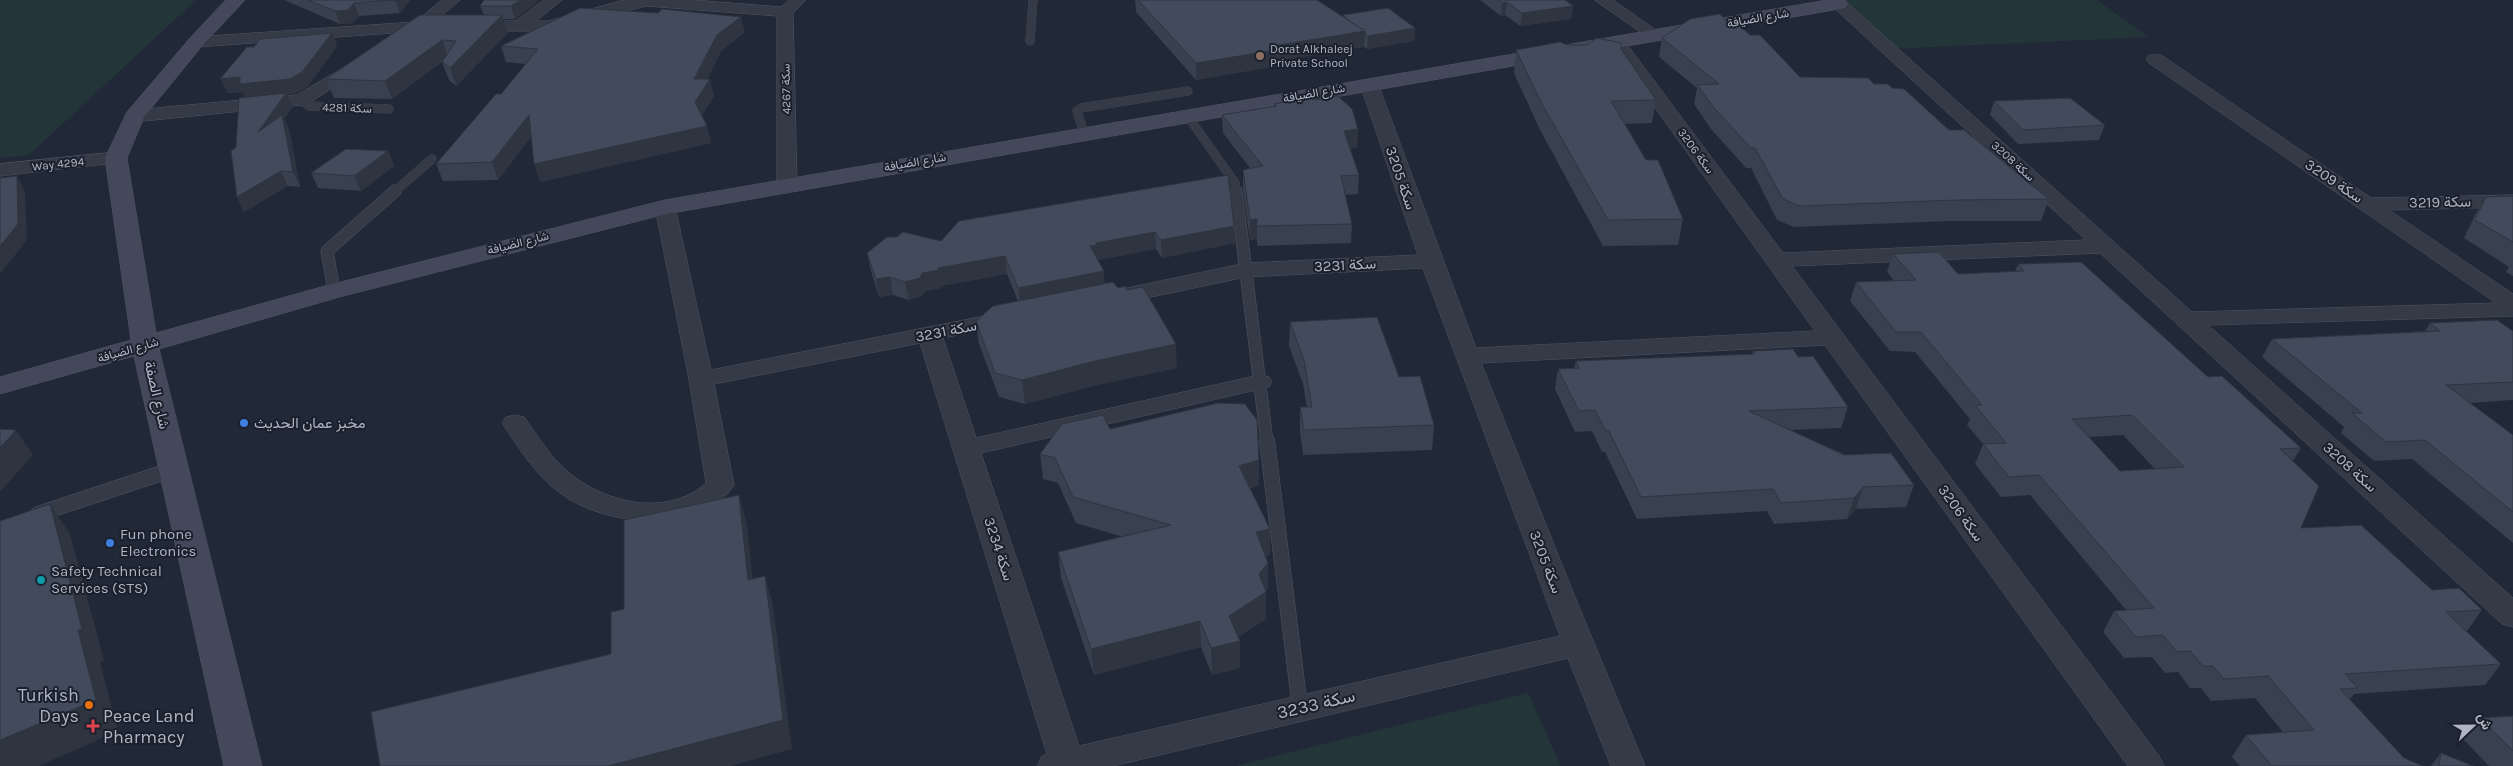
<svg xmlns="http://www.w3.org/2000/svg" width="2513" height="766" font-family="Karla,Vazirmatn,sans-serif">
<rect width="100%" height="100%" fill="#212837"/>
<g fill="#243539">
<path d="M0 0H196L29 155 0 158Z"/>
<path d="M1836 0H2097L2149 37 1890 49Z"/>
<path d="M1528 693 1561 766H1236Z"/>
</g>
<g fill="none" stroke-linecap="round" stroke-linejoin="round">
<defs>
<g id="lane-far2">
<path d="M1030 41 1033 0"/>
<path d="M301 100 309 106 389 109"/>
<path d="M1187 115 1235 183 1236 192"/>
<path d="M1084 133 1077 111 1081 108 1188 91"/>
<path d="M394 192 432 159"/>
</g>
<g id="lane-far1">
<path d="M1236 191 1267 442"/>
<path d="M334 291 327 251 395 191"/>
</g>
<g id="lane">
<path d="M1267 441 1300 708"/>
<path d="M38 514 174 469"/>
</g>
<g id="street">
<path d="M442 0H460L437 20 444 25 442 28 424 31 415 35 408 32 196 47 190 46 188 42 190 38 196 37 415 22Z"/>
<path d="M544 0H562L536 21H548L624 0H693L781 7 789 0H806L793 13 797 184 794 188 787 190 780 188 777 184V16L646 6 549 31H473L465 26 473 21H515Z"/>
<path d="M1595 0H1613L1663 35 1655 40 1649 38Z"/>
<path d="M1836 0 1845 1 2192 312 2496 303 2149 63 2146 59 2149 55H2161L2371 198 2513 195V207L2389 210 2513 294V316L2208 325 2513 598V627L2502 624 2100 253 1792 266 2159 756 2164 766H2128L1825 345 1481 363 1575 597 1645 766H1611L1568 658 1113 766H1037L1042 756 1047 754 920 343 714 384 734 485C700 537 604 526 560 493 535 475 519 448 502 423L506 417 515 415 524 417C538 436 550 457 568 472 605 503 667 518 706 483L689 379 655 207 658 203 665 201 672 203 675 207 711 370 1010 311 1018 313 1022 318 1018 323 943 338 976 438 1260 375 1269 377 1272 382 1269 387 981 453 1079 746 1560 636 1423 268 1246 277 1113 305 1105 303 1102 298 1105 293 1113 291 1246 263 1418 255 1360 84 1363 80H1375L1378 84 1476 348 1815 331 1608 42 1610 38H1622L1783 253 2086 240 1833 7 1831 4Z"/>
<path d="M357 60 363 61 366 65 363 69 307 104 301 105 134 122 127 120 125 116 127 112 134 110 296 95Z"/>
<path d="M116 152 123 154 126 158 123 162 0 176V164Z"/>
</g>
<path id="secondary" d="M226 0H245L202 46 144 117 127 158 156 333 325 286 665 200 1827 0H1845L1848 4 1845 8 1839 9 666 214 343 296 159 349 262 766H224L134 356 0 394V377L131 340 105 158 127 112 190 38Z"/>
</defs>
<use href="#lane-far2" stroke="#4f5562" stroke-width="9"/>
<use href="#lane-far1" stroke="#4f5562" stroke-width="13"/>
<use href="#lane" stroke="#4f5562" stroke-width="16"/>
<use href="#street" stroke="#4f5562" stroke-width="1"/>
<use href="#secondary" stroke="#4f5562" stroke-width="1"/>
<use href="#lane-far2" stroke="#353a47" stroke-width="9"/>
<use href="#lane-far1" stroke="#353a47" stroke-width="12"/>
<use href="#lane" stroke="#353a47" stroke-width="15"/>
<use href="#street" fill="#353a47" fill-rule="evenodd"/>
<use href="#secondary" fill="#43495a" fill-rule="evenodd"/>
</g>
<g fill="#39404f" fill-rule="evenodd">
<path d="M284 0H410L400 13 359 16 353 23 340 24Z"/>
<path d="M1135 0H1317L1342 16 1343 15 1415 28 1414 41 1367 49 1364 47 1277 61V66L1196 80 1136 12Z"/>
<path d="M1480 0H1565L1573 6 1571 19 1520 26 1505 15 1501 16Z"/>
<path d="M535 4 515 19H503L508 33 456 86 449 80 442 62 443 61 392 99 334 98 326 79 484 15 480 6Z"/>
<path d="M1730 26 1750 35 1800 77 1874 84 1892 88 1949 130 2049 199 2041 221H1950L1794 227 1777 220 1751 168H1746L1711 129 1694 104 1697 88 1659 57 1662 38Z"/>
<path d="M745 32 721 51 707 79 714 96 702 115 707 126 711 143 540 182 531 137 498 180 443 181 436 164 501 94 526 64 506 62 501 46Z"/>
<path d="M332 33 337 46 308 86 296 93 287 94 293 107 284 119 289 129 300 187 288 186 244 212 237 197 236 147 246 97 243 92 227 93 254 47Z"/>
<path d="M1567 45 1621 49 1656 100 1652 123 1625 124 1646 160 1683 219 1678 245 1603 246 1539 128 1514 73 1516 50Z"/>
<path d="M1316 100 1358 129 1357 147 1350 149 1359 175 1358 194 1345 195 1352 224 1351 243 1257 246V239L1250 240 1243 189V170L1250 168 1223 133 1222 115 1274 107V104Z"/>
<path d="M1994 101 2105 125 2099 140 2018 144 1990 115Z"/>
<path d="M388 151 394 166 361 191 318 188 311 173Z"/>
<path d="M2513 196V276L2506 272 2509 267 2464 238 2475 215 2486 197Z"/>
<path d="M1234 226 1235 243 1162 258 1156 249 1098 260 1105 284 1127 290 1177 368 1097 385 1025 404 999 397 979 344 976 321 1018 301 1007 274 941 286V288L925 291 922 296 909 300 893 295 879 297 871 271 867 253 941 241Z"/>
<path d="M1893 254 1958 274 2015 271 2018 264 2208 377 2301 448 2293 461 2301 528 2432 590 2482 610 2467 631H2466L2501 664 2485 685 2354 694 2350 699 2404 758 2423 766H2240L2232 757 2246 735 2283 732 2255 698 2211 701 2201 688H2190L2178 672 2165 673 2152 657 2124 658 2103 632 2114 611 2126 610 2030 495 2001 497 1975 464 1983 444 1967 425 1970 419 1915 352 1890 351 1850 301 1856 282 1894 281 1887 272ZM2123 435 2155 469 2120 471 2089 437Z"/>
<path d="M1290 322 1399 377 1434 425 1432 450 1303 455 1300 432V407H1307L1303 384 1289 346Z"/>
<path d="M2430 323 2513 331V400L2470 403 2513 435V543L2412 459 2374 461 2341 433 2344 427 2262 357 2272 339 2425 331Z"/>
<path d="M1753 351 1798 357 1848 407 1841 428 1790 430 1914 485 1906 507 1856 509 1847 519 1774 524 1767 511 1637 519 1605 452H1602L1592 431 1575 432 1555 389 1558 369 1574 368 1576 361 1752 354Z"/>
<path d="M1110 429 1259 460V485L1250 488 1270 555 1265 556 1268 563V589L1265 592 1266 619 1238 637 1240 641V668L1212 675 1201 647 1094 675 1061 578 1058 552 1123 537 1076 523 1058 483 1043 479 1040 454Z"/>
<path d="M2513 716V766H2489L2463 739 2480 718Z"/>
<path d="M2441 753 2473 766H2431Z"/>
</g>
<g fill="#2e3440">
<path d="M395 0H410L400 13Z"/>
<path d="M520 0H539L535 4 515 19 511 6Z"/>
<path d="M1507 2 1505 15 1501 16 1502 3Z"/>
<path d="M354 3 359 16 353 23 340 24 335 11Z"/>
<path d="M1573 6 1571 19 1520 26 1522 13Z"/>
<path d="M502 15 508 33 456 86 450 68Z"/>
<path d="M741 17 745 32 721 51 699 96 694 79 717 35Z"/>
<path d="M1415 28 1414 41 1367 49 1368 36Z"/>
<path d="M1365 31 1364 47 1277 61V66L1196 80V63L1273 46Z"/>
<path d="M332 33 337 46 308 86 296 93 287 94 293 107 284 119 289 129 300 187 293 172 264 147 243 92 227 93 220 79 240 77Z"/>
<path d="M442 40 448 57 392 99 385 81Z"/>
<path d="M710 79 714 96 700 119 695 102Z"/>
<path d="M529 115 535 132 498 180 492 162Z"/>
<path d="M707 126 711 143 540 182 534 164Z"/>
<path d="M1358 129 1357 147 1344 150V131Z"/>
<path d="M388 151 394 166 361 191 354 176Z"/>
<path d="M281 171 288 186 244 212 237 197Z"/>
<path d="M17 176 25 192 27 240 0 274V246Z"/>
<path d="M1257 219V239L1250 240V220Z"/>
<path d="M1234 226 1235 243 1162 258 1161 240Z"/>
<path d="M1155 232 1156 249 1098 260 1090 246 1096 243Z"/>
<path d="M1005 256 1007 274 941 286V288L925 291 922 296 909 300 905 282 922 273 938 268Z"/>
<path d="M1104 271 1105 289 1021 306 1018 288Z"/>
<path d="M890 277 893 295 879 297 876 279Z"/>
<path d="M1176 344 1177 368 1097 385 1025 404 1022 380 1095 361Z"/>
<path d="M16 430 33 455 0 492V448Z"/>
<path d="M1259 460V485L1239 491V466Z"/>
<path d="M1863 487 1856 509 1847 519 1854 498Z"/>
<path d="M739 495 747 524 756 609 748 580Z"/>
<path d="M50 504 70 534 104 660 100 662 118 731 39 766H0V740Z"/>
<path d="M1270 529V555L1256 558V532Z"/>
<path d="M1268 563V589L1264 594 1266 592V619L1229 642V616L1259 574Z"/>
<path d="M765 576 773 605 792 749 730 766H608Z"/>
<path d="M1200 621 1201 647 1094 675 1091 649Z"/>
<path d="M1240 641V668L1212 675 1211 648Z"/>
</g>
<g fill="#424b5c" stroke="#2e3440" fill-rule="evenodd">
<path d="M308 0H395L354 3 348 10 335 11Z"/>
<path d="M484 0H520L511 6H480Z"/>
<path d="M1138 0H1317L1365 31 1273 46 1277 50 1196 63Z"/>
<path d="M1498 0H1565L1573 6 1522 13 1507 2 1502 3Z"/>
<path d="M580 8 658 13 662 9 741 17 717 35 694 79H710L695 102 707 126 534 164 529 115 492 162 436 164 496 94H501L538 49 501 46Z"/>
<path d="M1388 8 1415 28 1368 36 1365 33V31L1351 22 1343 15Z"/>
<path d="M1720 14 1730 26H1740L1750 35H1760L1800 77 1868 78 1874 84H1888L1892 88 1904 89 1949 130H1964L2049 199 1957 200 1800 206 1783 199 1755 148H1751L1715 109 1697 85 1719 84 1662 38 1690 19Z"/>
<path d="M420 15H502L450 68 442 62 456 41 442 40 385 81 326 79Z"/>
<path d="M332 33 302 72 290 79 240 84V77L220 79 247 47H254L260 39Z"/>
<path d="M1597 38 1621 43V49L1656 100 1611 101 1646 160H1658L1683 219 1608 220 1542 104 1516 50 1560 42 1567 45H1586Z"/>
<path d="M286 93 258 132 282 115 293 172 281 171 237 197 231 151 236 147 239 98Z"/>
<path d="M1338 96 1352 109 1358 129 1344 131 1359 175 1341 176 1352 224 1257 226V219L1250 220 1243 170 1263 166 1222 115 1277 106 1274 104 1312 97 1316 100Z"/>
<path d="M2070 98 2105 125 2023 130 1994 101Z"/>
<path d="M346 149 388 151 354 176 311 173Z"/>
<path d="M1228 175 1234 226 1161 240 1155 232 1096 243 1097 245 1090 246 1104 271 1018 288 1005 256 938 268 939 270 922 273 920 278 905 282 890 277 876 279 867 253 887 237H897L903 232 941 241 959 221Z"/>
<path d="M17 176 18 224 0 246V178Z"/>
<path d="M2513 196V242L2475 220 2486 197Z"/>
<path d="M1939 252 1958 274 2024 271 2018 264 2081 262 2208 377 2222 376 2301 448 2280 449 2319 486 2301 528 2361 525 2432 590 2459 588 2482 610 2446 612 2501 664 2345 674 2358 688 2340 689 2404 758 2423 766H2272L2246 735 2314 730 2268 676 2224 679 2213 666H2203L2190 651 2177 652 2163 635 2136 637 2114 611 2154 608 2039 475 2009 477 1983 444 2006 443 1975 405H1982L1921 332H1896L1856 282 1916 280 1893 254ZM2132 415 2184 467 2120 471 2072 419Z"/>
<path d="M1113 282 1118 288 1125 286 1127 290 1143 287 1176 344 1095 361 1022 380 995 373 976 321 993 306Z"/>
<path d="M1377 317 1399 377 1420 376 1434 425 1304 430 1300 407H1312L1304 360 1290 322Z"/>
<path d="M2497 320 2513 331V382L2446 385 2513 435V512L2425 440 2386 442 2352 413H2362L2272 339 2440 331 2430 323Z"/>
<path d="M1793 349 1798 357 1813 356 1848 407 1749 411 1844 455 1891 453 1914 485 1863 487 1854 498 1781 503 1773 489 1641 497 1609 431H1606L1595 410 1579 411 1558 369 1579 368 1576 361 1755 354 1753 351Z"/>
<path d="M1218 403 1245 404 1257 420 1259 460 1239 466 1270 529 1256 532 1268 563 1259 574 1266 592 1229 616 1240 641 1211 648 1200 621 1091 649 1058 552 1171 525 1073 497 1055 458 1040 454 1062 424 1103 415 1110 429Z"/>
<path d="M0 429 16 430 0 448Z"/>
<path d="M739 495 748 580 765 576 783 720 608 766H380L371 712 611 654V612L624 609V520Z"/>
<path d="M50 504 82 629 78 630 96 700 0 740V521Z"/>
<path d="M2513 716V751L2480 718Z"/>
<path d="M2441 753 2473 766H2439Z"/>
</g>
<circle fill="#8d6e63" stroke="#1a202c" stroke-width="2" cx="1260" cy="56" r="5"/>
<g fill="#3f7fe0" stroke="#1a202c" stroke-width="2">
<circle cx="244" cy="423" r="5"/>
<circle cx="110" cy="543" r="5"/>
</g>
<circle fill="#0f9aa8" stroke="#1a202c" stroke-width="2" cx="41" cy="580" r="5"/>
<circle fill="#e8710a" stroke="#1a202c" stroke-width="2" cx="89" cy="705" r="5"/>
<path fill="#e0444e" stroke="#1a202c" stroke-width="2" d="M90.5 718.5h5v5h5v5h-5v5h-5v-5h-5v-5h5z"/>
<g text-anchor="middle" stroke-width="4" stroke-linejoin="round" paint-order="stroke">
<g font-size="12" fill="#afb5c4" stroke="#1a202c">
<text transform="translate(1758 18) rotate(-10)" y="4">شارع الضيافة</text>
<text transform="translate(786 89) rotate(-91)" y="4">سكة 4267</text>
<text transform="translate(1314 93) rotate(-10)" y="4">شارع الضيافة</text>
<text transform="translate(347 108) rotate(2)" y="4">سكة 4281</text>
<text transform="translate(1696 151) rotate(54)" y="4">سكة 3206</text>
<text transform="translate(2013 161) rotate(42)" y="4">سكة 3208</text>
<text transform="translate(915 162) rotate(-10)" y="4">شارع الضيافة</text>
<text transform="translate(58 164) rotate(-6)" y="4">Way 4294</text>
<text transform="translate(518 243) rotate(-14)" y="4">شارع الضيافة</text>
<text transform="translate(128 350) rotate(-16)" y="4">شارع الضيافة</text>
</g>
<g font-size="12" fill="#afb5c4" stroke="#1a202c" text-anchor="start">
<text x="1270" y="53">Dorat Alkhaleej<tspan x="1270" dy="14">Private School</tspan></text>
</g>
<g font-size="15" fill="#afb5c4" stroke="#1a202c">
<text transform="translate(1401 178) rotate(71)" y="5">سكة 3205</text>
<text transform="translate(2334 181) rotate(34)" y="5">سكة 3209</text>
<text transform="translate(2440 202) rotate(-1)" y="5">سكة 3219</text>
<text transform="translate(1345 265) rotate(-3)" y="5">سكة 3231</text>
<text transform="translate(946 331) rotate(-11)" y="5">سكة 3231</text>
<text transform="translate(157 395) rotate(77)" y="5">شارع الصفة</text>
<text transform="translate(2350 467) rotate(42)" y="5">سكة 3208</text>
<text transform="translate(1961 513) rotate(54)" y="5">سكة 3206</text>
<text transform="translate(999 549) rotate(72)" y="5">سكة 3234</text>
<text transform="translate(1546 562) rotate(69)" y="5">سكة 3205</text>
</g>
<g font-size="15" fill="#afb5c4" stroke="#1a202c" text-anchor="start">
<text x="254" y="428">مخبز عمان الحديث</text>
<text x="120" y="539">Fun phone<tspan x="120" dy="17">Electronics</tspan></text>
<text x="51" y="576">Safety Technical<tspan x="51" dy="17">Services (STS)</tspan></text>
</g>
<g font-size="18" fill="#afb5c4" stroke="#1a202c" text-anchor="end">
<text x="79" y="701">Turkish<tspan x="79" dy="21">Days</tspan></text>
<text x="103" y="722" text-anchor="start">Peace Land<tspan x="103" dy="21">Pharmacy</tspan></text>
</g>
<g font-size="18" fill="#afb5c4" stroke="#1a202c">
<text transform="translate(1316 704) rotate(-13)" y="6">سكة 3233</text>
</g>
</g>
<g transform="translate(2473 726) rotate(68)" stroke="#1a202c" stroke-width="4" paint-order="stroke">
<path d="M0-4L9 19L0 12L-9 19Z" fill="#afb5c4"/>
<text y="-8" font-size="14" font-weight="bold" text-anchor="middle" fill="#afb5c4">ش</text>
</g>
</svg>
